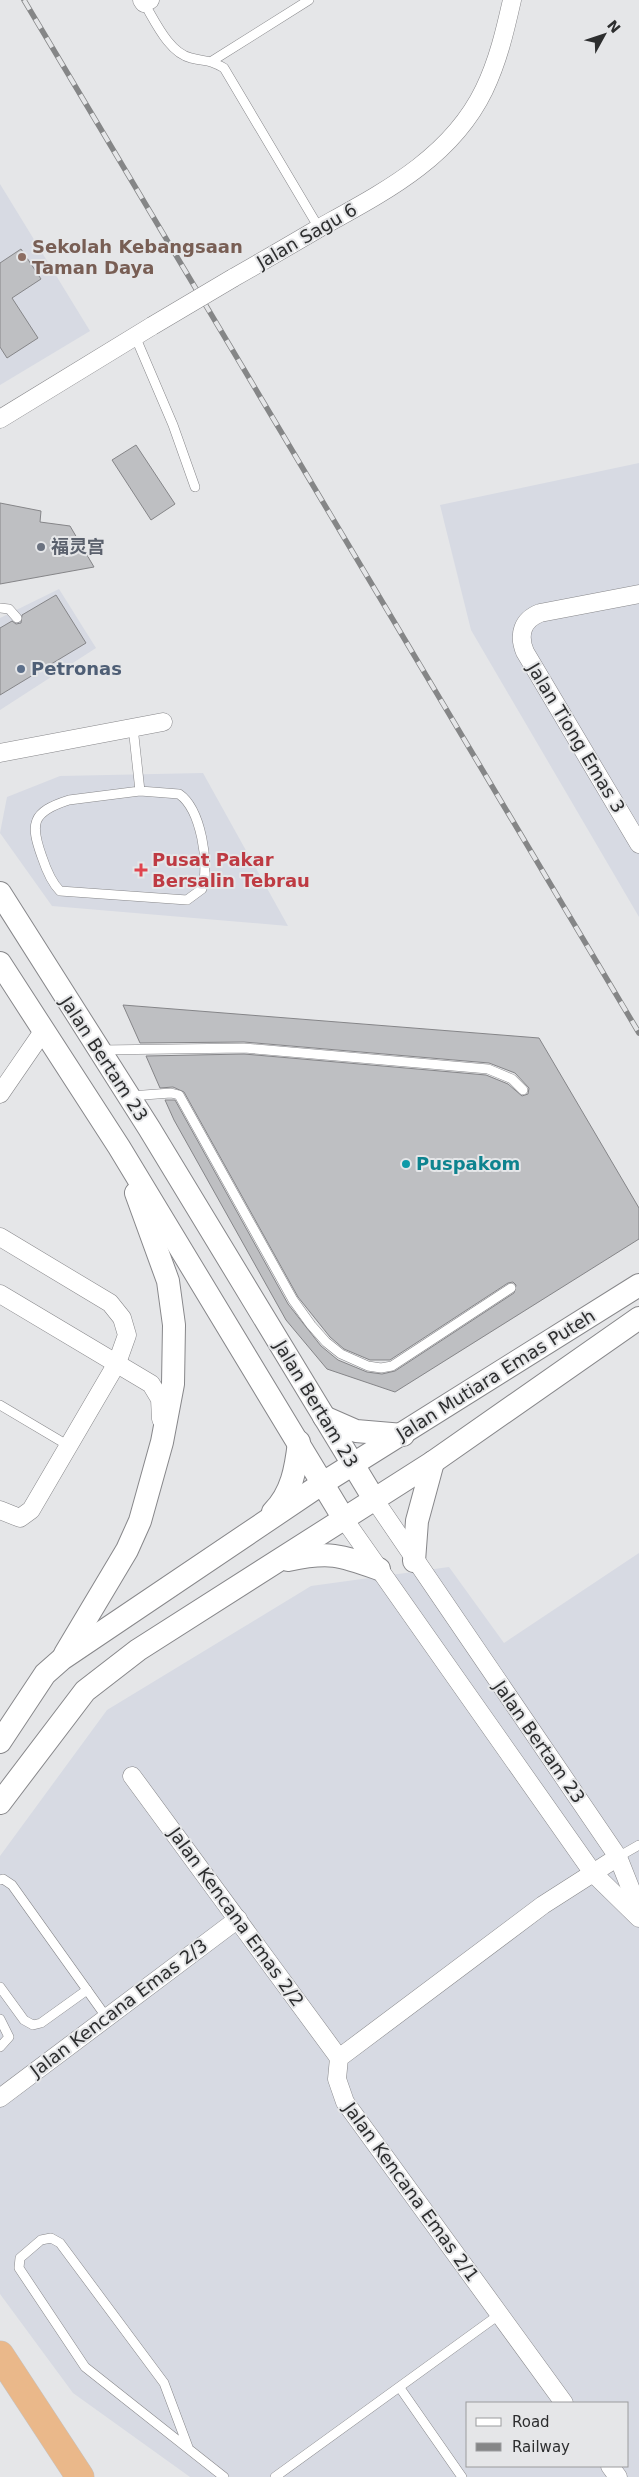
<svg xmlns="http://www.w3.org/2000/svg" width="639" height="2477" font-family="'DejaVu Sans','Noto Sans SC',sans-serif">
<rect width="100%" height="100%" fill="#e5e6e8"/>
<g fill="#d7dae3" fill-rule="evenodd">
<path d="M0 184 90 331 0 385Z"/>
<path d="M639 463V917L471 630 440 505Z"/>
<path d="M59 589 96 648 0 710V618Z"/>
<path d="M203 773 288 926 52 906 0 833 7 797 60 776Z"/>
<path d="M639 1553V2477H190L73 2393 0 2294V1856L107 1710 311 1586 449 1567 504 1643ZM468 2403H628V2466H468Z"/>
</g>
<g fill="#bebfc2" stroke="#858588">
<path d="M21 249 41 279 12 298 38 338 7 358 0 347V263Z"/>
<path d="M136 445 175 504 151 520 112 460Z"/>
<path d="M0 503 41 511 40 522 70 526 94 567 0 584Z"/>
<path d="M56 595 86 643 0 695V628L12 621 16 624 21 623 22 615Z"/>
<path d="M123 1005 539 1038 639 1208V1239L395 1392 327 1369 286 1320 174 1120 165 1100H175L288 1304 321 1346 338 1360 367 1372 382 1374 395 1371 514 1293 516 1285 513 1282 508 1283 390 1360H370L344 1349 330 1337 298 1297 184 1092 173 1087 160 1088 146 1056 244 1054 486 1075 508 1084 522 1096 528 1094 529 1088 515 1073 489 1063 244 1042 140 1043Z"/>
</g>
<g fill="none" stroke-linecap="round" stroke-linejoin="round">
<defs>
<g id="service">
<path d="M144 3C155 21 169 53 191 58 207 62 208 59 224 68L319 228"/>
<path d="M212 61 309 0"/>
<path d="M135 336 173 425 195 487"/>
<path d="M0 608 9 609 17 618"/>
<path d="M133 727 140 791 179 794C201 809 210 864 202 889L187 900 60 891C51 882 46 869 42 857 30 824 31 812 69 800L140 791"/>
<path d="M101 1050 244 1048 488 1069 512 1079 523 1090"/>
<path d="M130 1096 171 1093 179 1095 293 1300 311 1325 326 1342 341 1354 368 1366 381 1368 392 1366 511 1288"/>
<path d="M0 1405 69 1446"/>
<path d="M618 1857 639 1845"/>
<path d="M0 1880 3 1879 12 1885 107 2018"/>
<path d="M0 1987 24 2020 33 2025 41 2023 87 1990"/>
<path d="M0 2019 9 2037 0 2047"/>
<path d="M400 2388 462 2477"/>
<path d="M188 2447 164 2383 60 2243 51 2238 41 2240 20 2258 19 2268 85 2367 224 2477"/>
<path d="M275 2477 500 2314"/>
</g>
<g id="minor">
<path d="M142 0 144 3 150 0"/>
<path d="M233 278C263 261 292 244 321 227 384 192 451 158 484 90 498 61 505 31 512 0"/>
<path d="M0 419 152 326"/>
<path d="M639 594 540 613C522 620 518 635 525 652L639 844"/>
<path d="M0 753 163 722"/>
<path d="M0 1094 44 1030"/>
<path d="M0 1237 110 1303 122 1318 127 1335 117 1363 31 1510 20 1518 0 1510"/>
<path d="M0 1294 151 1384 160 1399 161 1419"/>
<path d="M374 1499 618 1857 639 1910"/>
<path d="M344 1519 593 1873 639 1918"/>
<path d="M132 1776 339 2058"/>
<path d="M0 2098 238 1919"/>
<path d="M564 2403 345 2102 337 2079 339 2058 543 1905 618 1857"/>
<path d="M610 2466 618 2477"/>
</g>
<g id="tertiary">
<path d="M0 893 149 1128 374 1499"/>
<path d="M0 963 119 1147 344 1519"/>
<path d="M324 1417 356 1431 403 1435"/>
<path d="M273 1512C292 1493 296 1468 299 1442"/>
<path d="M288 1560C330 1551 340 1555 379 1569"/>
<path d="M414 1561 417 1521 433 1462"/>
<path d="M65 1654 127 1550 140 1521 162 1442 173 1384 174 1325 168 1281 136 1193"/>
<path d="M0 1742 45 1674 62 1659 323 1483 639 1285"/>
<path d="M0 1803 85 1691 138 1650 433 1462 639 1318"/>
</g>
<path id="trunk" d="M0 2355 80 2477"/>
</defs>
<use href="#service" stroke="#87878a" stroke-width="10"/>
<use href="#minor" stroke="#87878a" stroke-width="19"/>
<use href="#tertiary" stroke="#87878a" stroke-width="24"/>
<use href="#trunk" stroke="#c4c4c5" stroke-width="29"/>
<use href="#service" stroke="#fff" stroke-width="9"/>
<use href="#minor" stroke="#fff" stroke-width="18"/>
<use href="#tertiary" stroke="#fff" stroke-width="22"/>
<use href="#trunk" stroke="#eab88a" stroke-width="28"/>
<defs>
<path id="rail" d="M24 0 639 1033"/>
</defs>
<use href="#rail" stroke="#858687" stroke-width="5.5"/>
<use href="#rail" stroke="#e5e6e8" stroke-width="4" stroke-dasharray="11" stroke-linecap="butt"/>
<defs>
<path id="minor-bridge" d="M152 326 233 278"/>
</defs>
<use href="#minor-bridge" stroke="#87878a" stroke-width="19" stroke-linecap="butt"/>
<use href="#minor-bridge" stroke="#fff" stroke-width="18"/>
</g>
<circle fill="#8d6e63" stroke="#e5e6e8" stroke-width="2" cx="22" cy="257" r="5"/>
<circle fill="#6b7280" stroke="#e5e6e8" stroke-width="2" cx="41" cy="547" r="5"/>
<circle fill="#5c6f8a" stroke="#e5e6e8" stroke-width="2" cx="21" cy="669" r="5"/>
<path fill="#e0444e" stroke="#e5e6e8" stroke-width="2" d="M138.5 862.5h5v5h5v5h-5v5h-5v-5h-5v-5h5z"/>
<circle fill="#0f9aa8" stroke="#e5e6e8" stroke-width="2" cx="406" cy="1164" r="5"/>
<g text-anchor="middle" stroke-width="4" stroke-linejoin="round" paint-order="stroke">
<g font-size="18" fill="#2d2e2f" stroke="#e5e6e8">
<text transform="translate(307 236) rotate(-30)" y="6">Jalan Sagu 6</text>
<text transform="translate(576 738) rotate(59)" y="6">Jalan Tiong Emas 3</text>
<text transform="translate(104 1059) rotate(57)" y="6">Jalan Bertam 23</text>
<text transform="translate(496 1375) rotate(-32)" y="6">Jalan Mutiara Emas Puteh</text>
<text transform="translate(316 1404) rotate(59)" y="6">Jalan Bertam 23</text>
<text transform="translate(539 1742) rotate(55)" y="6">Jalan Bertam 23</text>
<text transform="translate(236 1917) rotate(54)" y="6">Jalan Kencana Emas 2/2</text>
<text transform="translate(119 2008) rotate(-37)" y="6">Jalan Kencana Emas 2/3</text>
<text transform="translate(411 2192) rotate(54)" y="6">Jalan Kencana Emas 2/1</text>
</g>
<g font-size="18" font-weight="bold" fill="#785e54" stroke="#e5e6e8" text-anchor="start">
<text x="32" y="253">Sekolah Kebangsaan<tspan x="32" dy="21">Taman Daya</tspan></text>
</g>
<g font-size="18" font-weight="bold" fill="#5b616d" stroke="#e5e6e8" text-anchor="start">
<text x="51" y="553">福灵宫</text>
</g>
<g font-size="18" font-weight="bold" fill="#4e5e75" stroke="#e5e6e8" text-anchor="start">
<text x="31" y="675">Petronas</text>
</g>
<g font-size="18" font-weight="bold" fill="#be3a42" stroke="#e5e6e8" text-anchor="start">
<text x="152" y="866">Pusat Pakar<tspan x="152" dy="21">Bersalin Tebrau</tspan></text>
</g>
<g font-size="18" font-weight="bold" fill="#0d838f" stroke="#e5e6e8" text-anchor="start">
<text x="416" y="1170">Puspakom</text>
</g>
</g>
<rect x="466" y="2402" width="162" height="65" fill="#e5e6e8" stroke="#9b9c9e"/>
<rect x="476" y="2418" width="25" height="8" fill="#ffffff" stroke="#9b9c9e"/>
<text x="512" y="2427" font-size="15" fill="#2d2e2f">Road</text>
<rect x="476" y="2443" width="25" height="8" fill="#858687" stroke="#9b9c9e"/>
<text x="512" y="2452" font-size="15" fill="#2d2e2f">Railway</text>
<g transform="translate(604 35) rotate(50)" stroke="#e5e6e8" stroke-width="4" paint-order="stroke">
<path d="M0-4L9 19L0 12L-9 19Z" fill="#2d2e2f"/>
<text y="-8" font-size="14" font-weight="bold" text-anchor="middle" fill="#2d2e2f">N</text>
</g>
</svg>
